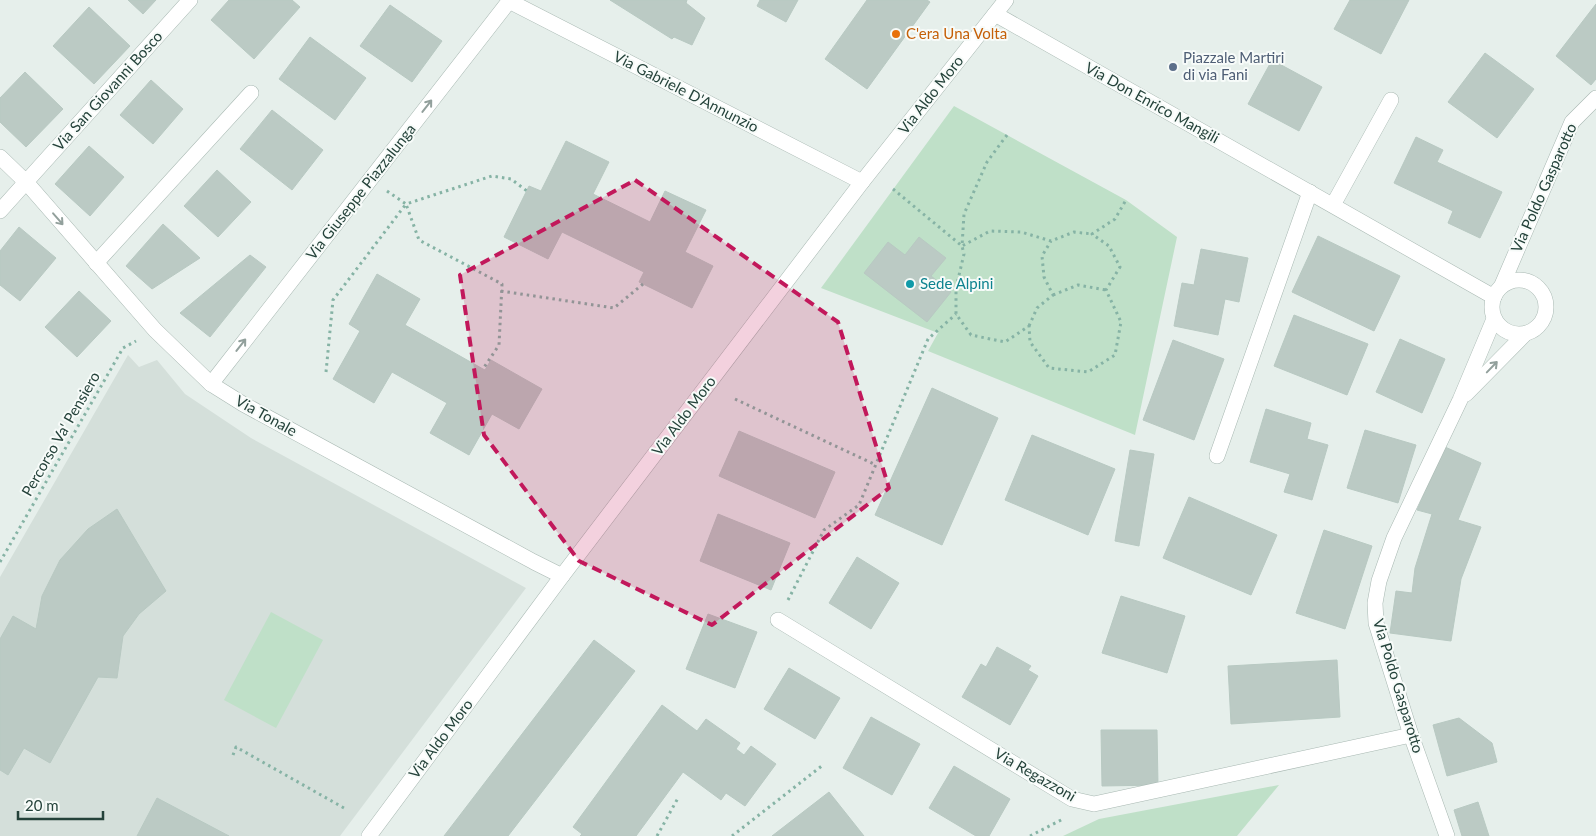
<svg xmlns="http://www.w3.org/2000/svg" width="1596" height="836" font-family="Lato,sans-serif">
<rect width="100%" height="100%" fill="#e6efeb"/>
<path fill="#d4dfda" d="M128 355 139 367 157 360 185 394 251 438 526 588 340 836H0V577Z"/>
<g fill="#bfe0c8">
<path d="M954 106 1126 200 1177 237 1135 435 928 351 938 333 821 288Z"/>
<path d="M271 612 323 640 276 728 224 700Z"/>
<path d="M1279 785 1237 836H1063L1099 819Z"/>
</g>
<g fill="#bbcac4" stroke="#b8c9c2">
<path d="M128 0H156L143 14Z"/>
<path d="M229 0H292L300 7 254 59 211 20Z"/>
<path d="M610 0H687L686 3 705 18 692 45 674 37 672 39Z"/>
<path d="M760 0H798L786 22 757 6Z"/>
<path d="M867 0H927L930 2 867 89 825 59Z"/>
<path d="M1350 0H1409L1381 54 1334 29Z"/>
<path d="M1596 4V79L1591 85 1556 56Z"/>
<path d="M390 5 442 41 412 82 360 46Z"/>
<path d="M89 7 130 46 94 84 53 46Z"/>
<path d="M310 37 366 78 335 120 279 79Z"/>
<path d="M1485 53 1534 89 1497 138 1448 102Z"/>
<path d="M1272 60 1322 87 1299 131 1248 104Z"/>
<path d="M25 72 63 109 26 147 0 122V98Z"/>
<path d="M151 80 183 109 153 144 120 115Z"/>
<path d="M272 110 323 150 292 190 240 149Z"/>
<path d="M1416 137 1443 150 1437 162 1502 192 1480 238 1448 223 1453 211 1394 183Z"/>
<path d="M566 141 609 162 593 194 650 222 665 191 706 210 685 252 713 266 692 308 639 282 644 272 562 232 548 259 504 237 529 186 541 191Z"/>
<path d="M89 146 124 177 90 216 55 184Z"/>
<path d="M217 170 251 202 218 237 184 206Z"/>
<path d="M163 224 200 258 152 289 126 266Z"/>
<path d="M19 227 56 258 20 301 0 285V251Z"/>
<path d="M1318 236 1400 276 1374 331 1292 292Z"/>
<path d="M919 237 946 258 931 276 951 292 927 322 864 273 888 242 905 255Z"/>
<path d="M1201 249 1248 258 1239 302 1225 299 1218 335 1174 326 1182 283 1194 285Z"/>
<path d="M250 255 266 267 210 337 180 313Z"/>
<path d="M377 274 420 299 405 325 483 369 485 370 491 360 542 389 519 429 492 414 469 455 430 433 447 403 392 372 374 403 333 379 360 331 349 324Z"/>
<path d="M79 291 111 321 77 357 45 327Z"/>
<path d="M1294 315 1368 344 1347 395 1274 366Z"/>
<path d="M1400 339 1445 359 1422 413 1376 392Z"/>
<path d="M1173 340 1224 359 1194 440 1143 420Z"/>
<path d="M932 388 998 418 942 545 875 515Z"/>
<path d="M1266 409 1311 423 1307 439 1328 445 1312 500 1284 492 1290 474 1250 462Z"/>
<path d="M1365 430 1416 445 1398 503 1347 488Z"/>
<path d="M739 431 835 472 815 518 719 476Z"/>
<path d="M1032 435 1115 469 1088 535 1005 500Z"/>
<path d="M1445 447 1481 463 1458 520 1481 527 1461 579 1451 641 1390 633 1396 591 1412 593 1415 568 1432 514 1417 510Z"/>
<path d="M1130 450 1154 454 1139 546 1115 541Z"/>
<path d="M1189 497 1277 535 1251 595 1163 558Z"/>
<path d="M117 509 166 591 139 614 123 636 117 678 98 677 50 763 24 748 8 775 0 770V639L13 616 36 629 42 596 60 560 88 529Z"/>
<path d="M718 514 790 543 771 590 700 561Z"/>
<path d="M1324 530 1372 546 1345 629 1296 613Z"/>
<path d="M857 557 899 583 871 629 829 603Z"/>
<path d="M1121 596 1185 616 1167 673 1102 653Z"/>
<path d="M708 614 757 632 735 688 686 669Z"/>
<path d="M594 640 635 671 508 836H444Z"/>
<path d="M997 647 1031 666 1028 670 1038 676 1010 725 962 697 981 664 986 667Z"/>
<path d="M1337 660 1340 717 1231 724 1228 666Z"/>
<path d="M789 668 840 698 815 739 764 709Z"/>
<path d="M662 705 697 731 706 719 740 743 736 749 744 755 751 746 776 764 745 806 726 793 721 800 683 772 636 836H580L582 834 573 827Z"/>
<path d="M871 717 920 744 892 795 843 768Z"/>
<path d="M1459 718 1492 743 1497 762 1447 776 1433 725Z"/>
<path d="M1101 730H1157L1158 785 1102 786Z"/>
<path d="M954 766 1010 799 989 836H976L929 808Z"/>
<path d="M829 792 864 836H772Z"/>
<path d="M157 798 229 836H137Z"/>
<path d="M1478 802 1489 836H1462L1454 810Z"/>
</g>
<g fill="none" stroke-linecap="round" stroke-linejoin="round">
<defs>
<g id="minor">
<path d="M509 1 862 182"/>
<path d="M995 14 1494 297"/>
<path d="M0 157 26 182 190 0"/>
<path d="M1333 205 1391 100"/>
<path d="M0 211 26 182 155 330 211 384 243 404 534 562 562 576"/>
<path d="M96 263 251 93"/>
<circle cx="1519" cy="307" r="27"/>
<path d="M1502 285 1572 122 1596 98"/>
<path d="M211 384 510 0"/>
<path d="M1466 394 1525 334"/>
<path d="M1217 456 1310 192"/>
<path d="M778 620 1072 799 1094 804 1411 735"/>
<path d="M369 836 562 576 862 182 1006 0"/>
<path d="M1447 836 1411 735 1376 623 1375 603 1379 581 1394 538 1460 400 1494 319"/>
</g>
</defs>
<use href="#minor" stroke="#a8b8b2" stroke-width="16"/>
<g stroke="#86b3a5" stroke-width="3" stroke-dasharray="2.5 4" stroke-linecap="butt">
<path d="M1007 135 987 162 964 214 962 246 990 231 1021 232 1051 241 1074 232 1092 234"/>
<path d="M893 189 962 246 964 254 956 288V314L971 335 1005 342 1029 326 1030 342 1049 368 1088 372 1115 355 1121 322 1106 290 1120 267 1109 246 1092 234 1115 219 1126 200"/>
<path d="M387 191 406 204 492 176 511 179 527 191"/>
<path d="M501 291 614 308 643 284"/>
<path d="M1053 295 1078 285 1106 290"/>
<path d="M1029 326 1037 308 1053 295 1044 277 1042 256 1051 241"/>
<path d="M326 372 333 300 406 204 419 240 502 284 499 345 483 369"/>
<path d="M735 399 876 465"/>
<path d="M0 562 123 348 136 341"/>
<path d="M788 600 824 530 859 505 928 339 956 314"/>
<path d="M233 755 236 747 344 808"/>
<path d="M657 836 678 798"/>
<path d="M732 836 823 765"/>
<path d="M1030 836 1063 819"/>
</g>
<use href="#minor" stroke="#fff" stroke-width="15"/>
</g>
<defs><path id="oneway-shaft" d="M-6 0H5M1.5-3L5.5 0L1.5 3" fill="none" stroke-width="1.6" stroke-linecap="round" stroke-linejoin="round" transform="scale(1.25)"/></defs>
<g stroke="#92a09c">
<use href="#oneway-shaft" transform="translate(427 106) rotate(-52)"/>
<use href="#oneway-shaft" transform="translate(58 219) rotate(49)"/>
<use href="#oneway-shaft" transform="translate(241 345) rotate(-52)"/>
<use href="#oneway-shaft" transform="translate(1492 367) rotate(-46)"/>
</g>
<path fill="#c2185b" fill-opacity="0.2" stroke="#c2185b" stroke-width="4" stroke-dasharray="10 6" stroke-linejoin="round" d="M635 180 838 322 889 488 712 625 579 561 484 435 460 275Z"/>
<circle fill="#e8710a" stroke="#f7fbf9" stroke-width="2" cx="896" cy="34" r="5"/>
<circle fill="#5c6f8a" stroke="#f7fbf9" stroke-width="2" cx="1173" cy="67" r="5"/>
<circle fill="#0f9aa8" stroke="#f7fbf9" stroke-width="2" cx="910" cy="284" r="5"/>
<g text-anchor="middle" stroke-width="4" stroke-linejoin="round" paint-order="stroke">
<g font-size="15" fill="#c56008" stroke="#f7fbf9" text-anchor="start">
<text x="906" y="39">C'era Una Volta</text>
</g>
<g font-size="15" fill="#4e5e75" stroke="#f7fbf9" text-anchor="start">
<text x="1183" y="63">Piazzale Martiri<tspan x="1183" dy="17">di via Fani</tspan></text>
</g>
<g font-size="15" fill="#24423a" stroke="#f7fbf9">
<text transform="translate(108 91) rotate(-48)" y="5">Via San Giovanni Bosco</text>
<text transform="translate(686 92) rotate(27)" y="5">Via Gabriele D'Annunzio</text>
<text transform="translate(931 95) rotate(-52)" y="5">Via Aldo Moro</text>
<text transform="translate(1152 103) rotate(29)" y="5">Via Don Enrico Mangili</text>
<text transform="translate(1544 188) rotate(-66)" y="5">Via Poldo Gasparotto</text>
<text transform="translate(361 192) rotate(-52)" y="5">Via Giuseppe Piazzalunga</text>
<text transform="translate(266 416) rotate(29)" y="5">Via Tonale</text>
<text transform="translate(684 416) rotate(-53)" y="5">Via Aldo Moro</text>
<text transform="translate(61 434) rotate(-60)" y="5">Percorso Va' Pensiero</text>
<text transform="translate(1398 686) rotate(73)" y="5">Via Poldo Gasparotto</text>
<text transform="translate(441 739) rotate(-53)" y="5">Via Aldo Moro</text>
<text transform="translate(1035 775) rotate(30)" y="5">Via Regazzoni</text>
</g>
<g font-size="15" fill="#0d838f" stroke="#f7fbf9" text-anchor="start">
<text x="920" y="289">Sede Alpini</text>
</g>
</g>
<path d="M18 811v8h85v-8" fill="none" stroke="#24423a" stroke-width="2.5"/>
<text x="25" y="811" font-size="15" fill="#24423a" stroke="#f7fbf9" stroke-width="4" paint-order="stroke">20 m</text>
</svg>
